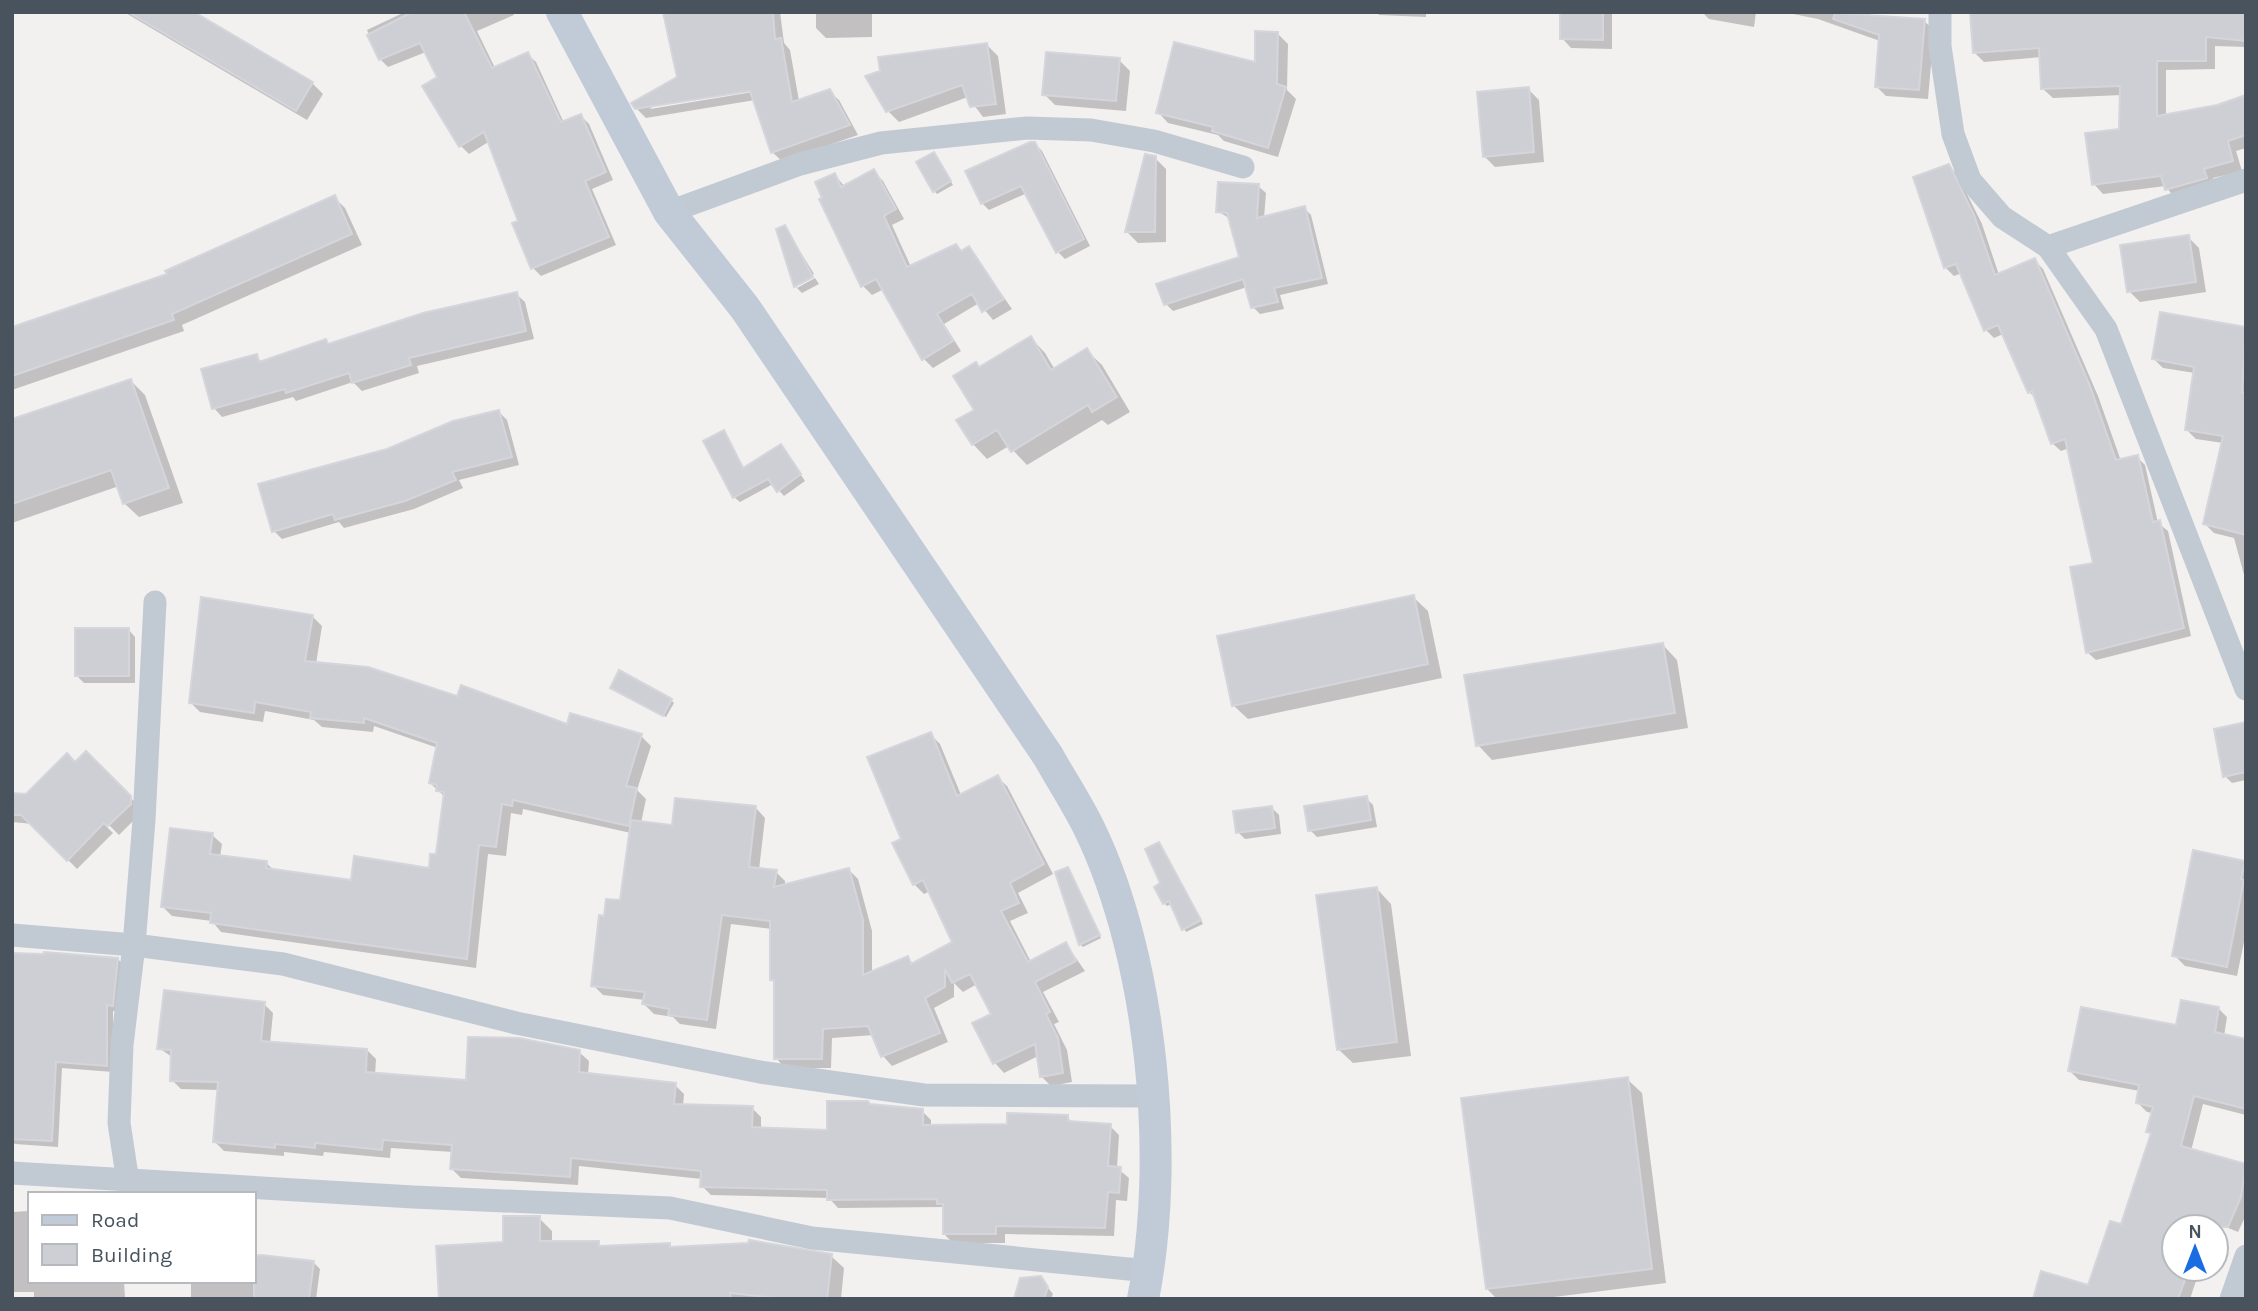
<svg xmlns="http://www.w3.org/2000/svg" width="2258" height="1311" font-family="Karla,sans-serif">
<rect width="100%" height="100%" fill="#f3f0f0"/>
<g fill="#0003" fill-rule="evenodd">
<path d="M124 12H191L312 83 323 94 307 120Z"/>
<path d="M405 12H513L514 15 477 31 495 68 527 54 536 62 564 123 581 116 589 124 613 180 592 189 616 245 541 276 533 268 520 222 490 141 469 154 461 146 439 78 426 52 388 67 380 59 367 30Z"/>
<path d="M666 12H780L784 43 790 50 799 101 829 91 839 100 858 135 782 161 772 152 755 100 646 118 636 108 679 77ZM759 87V91L650 109 654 105Z"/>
<path d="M816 12H898L872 13V37L826 38 816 28Z"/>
<path d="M1377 12H1426V17L1379 15Z"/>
<path d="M1562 12H1612V49L1571 48 1562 38Z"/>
<path d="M1702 12H1756L1754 27 1709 19Z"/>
<path d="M1783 12H1870L1869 17 1924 21 1934 30 1928 99 1886 96 1877 87 1880 41 1818 19Z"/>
<path d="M2246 12V47L2215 46V69L2166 70V116L2218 107 2246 97V148L2236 151 2242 171 2213 178 2215 188 2176 199 2165 186 2103 194 2094 184 2121 130 2122 95 2053 98 2043 89 2042 57 1984 62 1974 52Z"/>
<path d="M1277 33 1288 44 1287 90 1296 99 1278 157 1224 141 1218 135 1168 123 1158 112 1256 65Z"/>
<path d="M987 45 998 56 1006 114 983 117 968 97 899 122 888 111 882 72Z"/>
<path d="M1119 60 1130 71 1126 111 1055 105 1044 94Z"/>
<path d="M1528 89 1539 100 1544 162 1495 167 1484 156Z"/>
<path d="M1035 144 1042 151 1090 246 1065 259 1058 252 1027 193 989 210 982 203Z"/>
<path d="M934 154 953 185 937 194 934 191Z"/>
<path d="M1155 158 1166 169V242L1138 243 1127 232Z"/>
<path d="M1949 166 1957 174 1982 224 1999 275 2034 260 2043 269 2098 396 2121 461 2137 457 2145 465 2158 523 2168 531 2191 636 2096 660 2087 652 2095 565 2069 448 2061 451 2052 443 2038 400 2029 392 2003 334 1994 338 1986 330 1962 273 1954 276 1945 267Z"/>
<path d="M874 172 883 181 904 219 892 225 911 267 969 248 1012 309 993 320 979 303 944 324 961 351 933 368 924 359 884 289 872 295 863 286 822 200 835 175 845 187Z"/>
<path d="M1258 186 1266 193 1264 218 1304 208 1311 215 1328 284 1280 295 1284 309 1260 314 1253 307 1247 287 1173 311 1166 304 1241 259 1230 219 1218 211Z"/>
<path d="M334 197 345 208 362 245 182 325 184 331 12 390V329L169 275Z"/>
<path d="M785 227 814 274 797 284V288L815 278 819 284 802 293 795 286 778 230Z"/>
<path d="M2188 237 2199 248 2206 292 2140 302 2129 291Z"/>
<path d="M516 294 525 302 534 339 417 366 419 373 362 391 353 382 296 401 293 397 222 417 214 408 256 356 262 362 326 341 329 345Z"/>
<path d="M2246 328V582L2234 538 2214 533 2205 524 2223 443 2196 439 2187 430 2195 373 2163 368 2154 359Z"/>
<path d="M1031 338 1045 353 1055 370 1087 351 1102 365 1130 412 1108 425 1102 420 1027 465 1009 446 987 459 973 444 976 410Z"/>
<path d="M131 381 145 395 183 503 139 517 124 503 119 486 12 523V421Z"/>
<path d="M499 412 507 420 519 465 459 480 463 488 414 509 344 528 339 522 282 539 274 531 388 451Z"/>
<path d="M723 432 745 469 781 446 805 481 784 496 773 484 740 502 734 497Z"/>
<path d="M1413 597 1428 611 1442 678 1248 719 1233 705Z"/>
<path d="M312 616 322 626 316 664 568 727 641 736 651 746 637 790 646 799 641 823 674 827 756 808 765 818 759 870 776 872 785 881V886L848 869 858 879 872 931V974L908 958 914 965 954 943 930 891 924 894 914 884 903 840 930 734 940 744 961 795 997 777 1007 786 1053 874 1018 893 1028 913 1010 921 1031 962 1066 944 1085 971 1043 992 1059 1022 1054 1024 1067 1050 1072 1082 1051 1086 1041 1076 1038 1056 1004 1073 995 1063 975 1024 994 1015 977 984 963 992 954 983V997L934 1008 948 1042 892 1066 883 1056 874 1035 832 1038 831 1068H785L776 1058V984L771 980 772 929 731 924 716 1029 680 1024 673 1017 654 1014 644 1004 645 1000 603 995 593 985 605 918 622 902 631 833 523 809 522 815 511 813 506 856 488 854 476 968 221 932 212 921 172 916 162 906 212 835 222 844 220 857 266 863 274 870 352 882 430 870 437 856 445 797 430 783 438 748 374 726 373 732 322 727 314 720 265 711 263 722 200 712 190 702Z"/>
<path d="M128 629 135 637V683H84L77 676Z"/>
<path d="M1663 645 1677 660 1688 728 1492 760 1478 745Z"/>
<path d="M615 690 671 700 674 703 666 717Z"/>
<path d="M2246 725V780L2232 783 2225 776Z"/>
<path d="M86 754 140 807V814L119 835 103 819 101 821 113 833 77 869 33 824 12 822V795L27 796Z"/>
<path d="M1366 798 1373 805 1377 827 1317 837 1310 830Z"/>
<path d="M1272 808 1279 815 1281 834 1245 839 1238 832Z"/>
<path d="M1159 844 1203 924 1186 932 1172 904 1167 906 1164 903Z"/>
<path d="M2244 863 2246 932 2237 976 2185 966 2174 955Z"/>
<path d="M1070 872 1101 938 1083 947 1080 944Z"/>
<path d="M1377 889 1391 904 1411 1056 1353 1063 1338 1049Z"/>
<path d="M12 955 118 959 124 966 119 1012 113 1011V1072L62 1068 58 1147 15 1144 12 1142Z"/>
<path d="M264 1004 273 1013 270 1044 367 1050 376 1059 375 1075 467 1082 579 1052 589 1061 588 1075 675 1085 684 1094 683 1106 752 1108 761 1117V1129L829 1132 870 1106 922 1111 931 1120V1127L1009 1126 1067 1117 1074 1124 1110 1126 1119 1135 1117 1168 1129 1178 1127 1201 1116 1200 1114 1236 1005 1234V1243H953L944 1234 943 1207 838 1208 829 1198 711 1195 702 1186V1179L579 1166 578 1185 461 1178 452 1169 453 1152 391 1148 390 1158 324 1152 323 1156 284 1152V1156L224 1151 215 1142 219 1090 181 1089 172 1080V1057L159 1048Z"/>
<path d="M2218 1008 2227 1017 2224 1036 2246 1093V1115L2203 1104 2191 1151 2246 1166V1215L2238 1232 2216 1223 2214 1227H2174V1269H2200L2190 1299H2035L2089 1287 2122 1227 2152 1136 2148 1131 2153 1113 2147 1112 2138 1103 2140 1091 2079 1080 2070 1071Z"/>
<path d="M1627 1079 1642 1093 1666 1283 1538 1299H1497L1487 1289Z"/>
<path d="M30 1211V1281H124L125 1299H34V1292H12V1212Z"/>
<path d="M539 1218 552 1231V1243H598L604 1248 669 1245 673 1248 831 1256 844 1268 841 1299H440Z"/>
<path d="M254 1257 313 1262 320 1269 316 1299H191V1281H254Z"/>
<path d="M1040 1278 1053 1294 1051 1299H1019Z"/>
</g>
<g fill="#cdcfd5" stroke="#d4d6dc" stroke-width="2">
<path d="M128 12H194L313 82 296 111Z"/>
<path d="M412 12H464L492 68 528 52 561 122 581 114 606 172 585 181 609 237 531 269 512 223 518 221 484 132 459 147 422 86 437 77 420 43 379 60 367 35Z"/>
<path d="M663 12H773L775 39 781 38 792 102 830 89 850 125 771 153 750 91 635 109 631 103 677 77Z"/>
<path d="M1560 12H1603V40L1560 39Z"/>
<path d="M1970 12H2246V41L2206 37V61H2157V116L2217 105 2246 95V135L2228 141 2233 161 2204 169 2207 178 2165 190 2161 176 2092 185 2085 133 2119 129 2120 86 2041 89 2039 48 1973 53Z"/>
<path d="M1835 13 1925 19 1919 90 1875 87 1879 35 1833 19Z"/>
<path d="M1255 31 1278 32 1277 84 1286 87 1268 148 1212 131 1213 127 1156 113 1174 42 1255 62Z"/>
<path d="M987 43 996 104 970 107 962 85 886 112 865 76 880 71 878 57Z"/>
<path d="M1046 52 1120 58 1116 101 1042 95Z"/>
<path d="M1529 87 1534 152 1483 157 1477 92Z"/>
<path d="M1030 142H1035L1084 239 1056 253 1021 186 981 204 965 171Z"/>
<path d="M934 152 951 181 933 192 916 162Z"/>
<path d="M1145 154 1156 156 1155 232H1125Z"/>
<path d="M1949 164 1974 215 1995 275 2035 258 2090 386 2116 460 2138 455 2153 522 2160 520 2184 628 2086 653 2070 567 2093 563 2065 439 2051 444 2032 391 2028 393 1998 325 1984 331 1956 264 1944 268 1913 177Z"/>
<path d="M874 169 896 209 884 216 907 267 956 244 961 251 969 246 1004 299 982 312 972 294 937 314 953 341 922 360 876 279 861 287 819 199 822 198 815 182 835 173 841 187Z"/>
<path d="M1218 182 1259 184 1257 218 1305 206 1322 278 1274 288 1278 302 1251 308 1243 279 1164 305 1156 284 1239 257 1227 213 1216 212Z"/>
<path d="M335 195 352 234 172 314 174 320 12 376V327L167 274 165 271Z"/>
<path d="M785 225 813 277 794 287 776 229Z"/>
<path d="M2189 235 2196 282 2127 292 2120 245Z"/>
<path d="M517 292 526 331 409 358 411 365 352 383 349 373 286 393 285 389 212 409 201 369 257 354 259 362 326 339 328 344 423 313Z"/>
<path d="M2160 312 2246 327 2242 392 2246 393V535L2203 524 2223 436 2185 430 2194 367 2152 359Z"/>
<path d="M1031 336 1051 370 1087 348 1117 397 1092 412 1088 405 1011 452 997 430 972 445 956 420 974 410 953 376 976 362 979 367Z"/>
<path d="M131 379 169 488 123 504 111 470 12 504V419Z"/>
<path d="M499 410 512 457 452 472 456 480 405 501 335 520 333 514 272 532 258 484 387 449 453 421Z"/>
<path d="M724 430 743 468 781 444 801 474 777 492 768 479 733 498 703 441Z"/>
<path d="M1414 595 1428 664 1232 706 1217 636Z"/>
<path d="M201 597 313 615 305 661 368 667 457 696 461 685 567 724 570 713 642 734 626 786 637 788 629 826 513 800 512 806 502 804 496 847 479 845 467 959 210 923 211 913 161 907 170 828 213 833 210 854 267 861 266 868 351 880 354 856 429 868 430 854H436L444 792 436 791 437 785 429 783 437 743 364 718V723L310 718 311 712 255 702 254 713 189 703Z"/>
<rect x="75" y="628" width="54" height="48"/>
<path d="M1663 643 1675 713 1476 746 1464 675Z"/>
<path d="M619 670 672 699 663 716 610 688Z"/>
<path d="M2246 722V772L2223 777 2214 729Z"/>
<path d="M931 732 957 796 998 775 1044 864 1010 883 1019 903 1001 911 1028 962 1066 942 1076 961 1035 982 1050 1012 1046 1014 1058 1038 1063 1073 1040 1077 1035 1044 993 1064 972 1023 991 1014 970 974 952 983 945 969V987L925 998 940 1033 881 1057 868 1026 823 1029 822 1059H774V980H770V921L722 915 707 1020 668 1015 669 1009 642 1004 645 992 591 986 599 915 604 916 606 899 620 900 631 820 672 825 675 798 756 806 749 867 777 870 774 887 849 868 863 920V975L908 956 911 964 952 942 923 880 913 885 892 843 901 839 867 757Z"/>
<path d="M86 751 131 796V804L108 826 104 823 67 861 21 815H12V793L26 794 67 753 75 762Z"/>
<path d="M1367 796 1371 820 1308 831 1304 806Z"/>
<path d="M1272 806 1275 828 1236 833 1233 811Z"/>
<path d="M1159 842 1201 920 1182 930 1169 901 1163 904 1154 887 1160 883 1145 849Z"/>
<path d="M2193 850 2245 861 2241 879 2244 880 2227 967 2172 956Z"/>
<path d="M1068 867 1100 935 1079 945 1055 872Z"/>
<path d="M1377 887 1397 1042 1337 1050 1316 895Z"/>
<path d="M44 952 118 958 113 1006 107 1005V1066L56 1062 52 1141 12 1139V953L44 954Z"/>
<path d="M164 990 265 1002 261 1041 367 1049 366 1072 466 1080 468 1037 519 1038 580 1050 579 1072 676 1083 674 1104 753 1106 752 1127 827 1130V1101H868L870 1104 923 1109V1125L1007 1124V1113L1068 1115V1121L1111 1124 1108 1166 1121 1167 1119 1193 1108 1192 1105 1228 996 1226V1234H943V1204H937V1199L827 1200V1190L700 1187 701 1171 571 1158 570 1177 450 1169 452 1145 383 1140 382 1150 315 1143V1148L275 1144V1148L213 1142 218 1082 170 1081 171 1050 157 1049Z"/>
<path d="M2181 1000 2219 1007 2215 1032 2246 1039V1109L2194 1096 2181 1146 2246 1164 2241 1197 2228 1227H2174V1269H2189L2178 1299H2033L2041 1271 2088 1285 2110 1221 2121 1224 2151 1133 2146 1132 2153 1107 2136 1103 2139 1085 2068 1071 2081 1007 2176 1025Z"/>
<path d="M1628 1077 1652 1269 1486 1289 1461 1098Z"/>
<path d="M503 1216H540V1241H599V1246L670 1243V1247L748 1243 749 1240 832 1254 827 1299H783L730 1293 731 1299H439L436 1246 503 1242Z"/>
<path d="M261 1255 314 1261 309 1299H254V1256Z"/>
<path d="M1041 1276 1048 1287 1044 1299H1014L1020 1278Z"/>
</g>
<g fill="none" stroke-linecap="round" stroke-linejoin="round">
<g stroke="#c1cad2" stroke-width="23">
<path d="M1940 12V46L1953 134 1970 180 2002 217 2048 247 2106 329 2246 689"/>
<path d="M669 212 800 164 881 143 1027 128 1091 130 1154 141 1243 167"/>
<path d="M2048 247 2246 180"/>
<path d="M12 935 134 945 283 964 516 1023 760 1072 924 1095 1152 1096"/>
<path d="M12 1173 413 1197 670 1208 812 1238 1149 1271"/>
<path d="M128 1182 119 1123 122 1045 134 945 144 820 155 602"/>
<path d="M2231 1299 2246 1256"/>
</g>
<path stroke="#c1cbd7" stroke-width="32" d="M562 12 669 212 745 308 1048 756C1062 781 1078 805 1090 830 1152 959 1171 1159 1143 1299"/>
</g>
<rect width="2258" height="1311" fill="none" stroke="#48535e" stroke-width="28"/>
<rect x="28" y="1192" width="228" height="91" fill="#ffffff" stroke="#b6babf" stroke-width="2"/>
<rect x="42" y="1215" width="35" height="10" fill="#c1cbd7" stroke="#b6babf" stroke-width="2"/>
<text x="91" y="1227" font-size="21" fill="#48535e">Road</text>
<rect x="42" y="1244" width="35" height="21" fill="#cdcfd5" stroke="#b6babf" stroke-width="2"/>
<text x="91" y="1262" font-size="21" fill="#48535e">Building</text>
<g transform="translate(2195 1248)"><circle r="33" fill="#ffffff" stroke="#b6babf" stroke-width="2"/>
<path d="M0-5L12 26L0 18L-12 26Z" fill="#1a6ce3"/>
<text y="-10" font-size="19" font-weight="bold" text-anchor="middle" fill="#48535e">N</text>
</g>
</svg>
